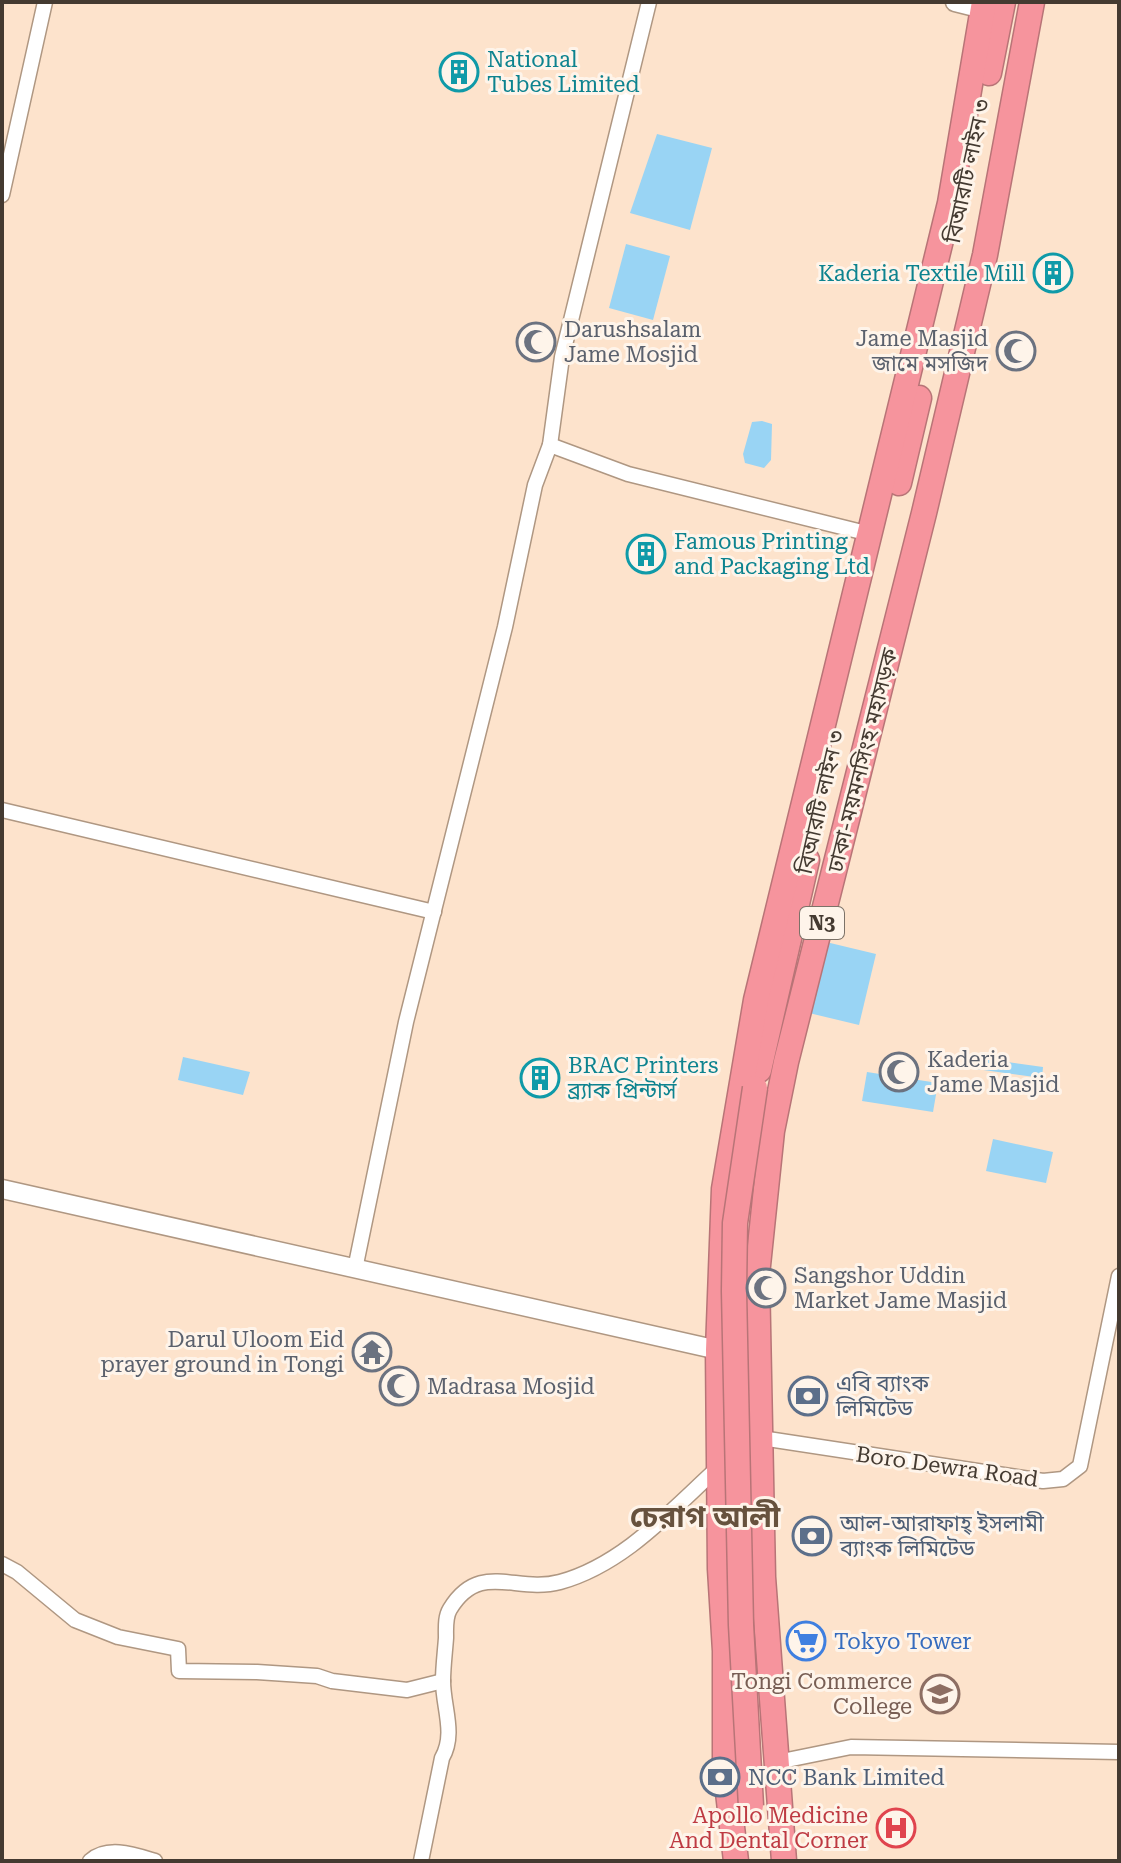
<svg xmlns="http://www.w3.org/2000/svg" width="1121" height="1863" font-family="'Roboto Serif','Noto Sans Bengali',serif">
<rect width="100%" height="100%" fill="#fde3cc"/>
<g fill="#99d4f4">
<path d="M657 134 712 148 690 230 630 213Z"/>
<path d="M626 244 670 256 653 320 609 308Z"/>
<path d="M762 421 772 424 771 460 764 468 745 463 743 454 752 422Z"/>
<path d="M826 942 876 954 859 1025 809 1013Z"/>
<path d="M183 1057 250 1072 243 1095 178 1080Z"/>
<path d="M978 1058 1043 1067 1042 1078 976 1069Z"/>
<path d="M867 1072 938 1083 933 1112 862 1101Z"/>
<path d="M993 1139 1053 1152 1046 1183 986 1171Z"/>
</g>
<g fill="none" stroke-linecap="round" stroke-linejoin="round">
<defs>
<g id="street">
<path d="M2 195 45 2"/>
<path d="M550 445 562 357 649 2"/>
<path d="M2 810 434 912"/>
<path d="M355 1269 406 1022 505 627 535 485 550 445 628 474 870 534"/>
<path d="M761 1438 1043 1481 1063 1479 1080 1466 1119 1276"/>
<path d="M2 1564 17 1572 75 1620 118 1637 178 1649 179 1671 257 1672 317 1676 332 1681 407 1690 443 1681"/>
<path d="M777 1762 851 1747 1119 1752"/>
<path d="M90 1861C108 1845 135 1855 155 1861"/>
<path d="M421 1861 442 1758C456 1734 443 1707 443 1681 443 1667 445 1652 446 1638 446 1628 445 1617 450 1609 480 1560 516 1594 560 1582 625 1564 672 1509 721 1465"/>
</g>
<g id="secondary">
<path d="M955 2 983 9"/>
<path d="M2 1189 718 1350"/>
</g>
<g id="highway">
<path d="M989 73 1003 2"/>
<path d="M899 483 919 398"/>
<path d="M759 1070 807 860"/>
<path d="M736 1861 725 1767V1651L720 1569 718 1350 724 1189 756 1000 950 203 984 2"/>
<path d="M784 1861 763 1577 757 1275 772 1131 786 1062 924 513 985 255 1032 2"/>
</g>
</defs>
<use href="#street" stroke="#af9782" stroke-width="17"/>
<use href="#secondary" stroke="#af9782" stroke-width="21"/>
<use href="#highway" stroke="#b87477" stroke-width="27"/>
<use href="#street" stroke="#fff" stroke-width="14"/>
<use href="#secondary" stroke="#fff" stroke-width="18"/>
<use href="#highway" stroke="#f6949d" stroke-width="24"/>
<defs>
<path id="highway-bridge" d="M751 1806 741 1625 734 1291 735 1223 755 1088"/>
</defs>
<use href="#highway-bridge" stroke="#b87477" stroke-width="27" stroke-linecap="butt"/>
<use href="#highway-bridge" stroke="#f6949d" stroke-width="24"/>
</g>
<defs>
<symbol id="building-ring" viewBox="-11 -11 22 22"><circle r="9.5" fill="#fef4ea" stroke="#0f9aa8" stroke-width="1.5"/><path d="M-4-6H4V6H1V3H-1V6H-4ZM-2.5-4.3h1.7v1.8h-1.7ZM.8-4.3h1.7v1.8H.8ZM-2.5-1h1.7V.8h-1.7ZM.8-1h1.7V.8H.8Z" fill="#0f9aa8"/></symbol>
<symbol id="mosque-ring" viewBox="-11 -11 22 22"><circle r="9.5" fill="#fef4ea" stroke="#6b7280" stroke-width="1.5"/><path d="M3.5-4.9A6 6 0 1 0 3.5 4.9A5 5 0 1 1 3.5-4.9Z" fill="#6b7280"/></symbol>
<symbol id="temple-ring" viewBox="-11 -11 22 22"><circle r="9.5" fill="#fef4ea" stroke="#6b7280" stroke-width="1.5"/><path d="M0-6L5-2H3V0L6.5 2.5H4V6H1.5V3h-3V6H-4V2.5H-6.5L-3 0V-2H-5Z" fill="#6b7280"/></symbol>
<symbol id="bank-ring" viewBox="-11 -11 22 22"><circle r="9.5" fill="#fef4ea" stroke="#5c6f8a" stroke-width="1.5"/><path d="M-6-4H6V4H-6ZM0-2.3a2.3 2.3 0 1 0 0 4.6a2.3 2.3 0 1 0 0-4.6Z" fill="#5c6f8a"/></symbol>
<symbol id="supermarket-ring" viewBox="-11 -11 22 22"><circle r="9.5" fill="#fef4ea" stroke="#3f7fe0" stroke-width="1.5"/><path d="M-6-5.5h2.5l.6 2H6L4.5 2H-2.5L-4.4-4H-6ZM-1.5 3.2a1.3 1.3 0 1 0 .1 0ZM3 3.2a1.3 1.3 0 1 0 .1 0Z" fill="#3f7fe0"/></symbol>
<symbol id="university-ring" viewBox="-11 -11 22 22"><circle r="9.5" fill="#fef4ea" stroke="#8d6e63" stroke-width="1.5"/><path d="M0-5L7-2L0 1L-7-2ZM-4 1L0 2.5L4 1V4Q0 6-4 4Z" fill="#8d6e63"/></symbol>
<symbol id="hospital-ring" viewBox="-11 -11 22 22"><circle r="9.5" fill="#fef4ea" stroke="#e0444e" stroke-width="1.5"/><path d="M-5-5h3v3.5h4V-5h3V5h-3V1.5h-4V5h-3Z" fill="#e0444e"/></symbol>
</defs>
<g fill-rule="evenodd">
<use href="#building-ring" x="437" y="50" width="44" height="44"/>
<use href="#building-ring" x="1031" y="251" width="44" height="44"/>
<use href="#mosque-ring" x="514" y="320" width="44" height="44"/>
<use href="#mosque-ring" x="994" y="329" width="44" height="44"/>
<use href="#building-ring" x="624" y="532" width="44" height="44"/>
<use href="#mosque-ring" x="877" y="1050" width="44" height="44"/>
<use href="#building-ring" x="518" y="1056" width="44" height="44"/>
<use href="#mosque-ring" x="744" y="1266" width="44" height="44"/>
<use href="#temple-ring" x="350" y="1330" width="44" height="44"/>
<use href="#mosque-ring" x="377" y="1364" width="44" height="44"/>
<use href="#bank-ring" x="786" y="1374" width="44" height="44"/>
<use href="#bank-ring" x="790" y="1514" width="44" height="44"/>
<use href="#supermarket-ring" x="784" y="1619" width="44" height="44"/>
<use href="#university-ring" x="918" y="1672" width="44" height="44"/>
<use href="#bank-ring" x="698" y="1755" width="44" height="44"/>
<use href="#hospital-ring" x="874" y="1806" width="44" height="44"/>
</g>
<g text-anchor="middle" stroke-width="6" stroke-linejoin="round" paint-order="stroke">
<rect fill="#fef4ea" stroke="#7c7268" stroke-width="2" x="800" y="907" width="44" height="32" rx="6"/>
<g font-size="20" font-weight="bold" fill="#443a31">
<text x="822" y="930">N3</text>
</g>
<g font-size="22" fill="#0d838f" stroke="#fef4ea" text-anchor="start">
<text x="487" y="67">National<tspan x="487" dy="25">Tubes Limited</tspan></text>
<text x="1025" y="281" text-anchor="end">Kaderia Textile Mill</text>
<text x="674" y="549">Famous Printing<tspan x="674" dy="25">and Packaging Ltd</tspan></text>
<text x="568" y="1073">BRAC Printers<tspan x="568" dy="25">ব্র্যাক প্রিন্টার্স</tspan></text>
</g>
<g font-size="22" fill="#443a31" stroke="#fef4ea">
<text transform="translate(967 171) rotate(-78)" y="8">বিআরটি লাইন ৩</text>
<text transform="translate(862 760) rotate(-76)" y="8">ঢাকা-ময়মনসিংহ মহাসড়ক</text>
<text transform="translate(820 802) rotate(-77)" y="8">বিআরটি লাইন ৩</text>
<text transform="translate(947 1466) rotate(8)" y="8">Boro Dewra Road</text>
</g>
<g font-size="22" fill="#5b616d" stroke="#fef4ea" text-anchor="start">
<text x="564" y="337">Darushsalam<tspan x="564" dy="25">Jame Mosjid</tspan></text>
<text x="988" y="346" text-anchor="end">Jame Masjid<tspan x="988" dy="25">জামে মসজিদ</tspan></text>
<text x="927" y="1067">Kaderia<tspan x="927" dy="25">Jame Masjid</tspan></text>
<text x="794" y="1283">Sangshor Uddin<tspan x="794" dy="25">Market Jame Masjid</tspan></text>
<text x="344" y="1347" text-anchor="end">Darul Uloom Eid<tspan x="344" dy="25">prayer ground in Tongi</tspan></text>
<text x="427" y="1394">Madrasa Mosjid</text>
</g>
<g font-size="22" fill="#4e5e75" stroke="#fef4ea" text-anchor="start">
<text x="836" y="1391">এবি ব্যাংক<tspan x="836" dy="25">লিমিটেড</tspan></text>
<text x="840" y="1531">আল-আরাফাহ্ ইসলামী<tspan x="840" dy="25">ব্যাংক লিমিটেড</tspan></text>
<text x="748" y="1785">NCC Bank Limited</text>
</g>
<g font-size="22" fill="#366cbe" stroke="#fef4ea" text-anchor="start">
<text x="834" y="1649">Tokyo Tower</text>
</g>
<g font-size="22" fill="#785e54" stroke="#fef4ea" text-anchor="end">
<text x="912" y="1689">Tongi Commerce<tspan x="912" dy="25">College</tspan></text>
</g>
<g font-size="22" fill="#be3a42" stroke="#fef4ea" text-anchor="end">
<text x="868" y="1823">Apollo Medicine<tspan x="868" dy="25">And Dental Corner</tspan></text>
</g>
<g font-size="30" font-weight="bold" fill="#67523e" stroke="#fef4ea">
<text x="705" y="1527">চেরাগ আলী</text>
</g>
</g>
<rect width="1121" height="1863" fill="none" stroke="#443a31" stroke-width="8"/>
</svg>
